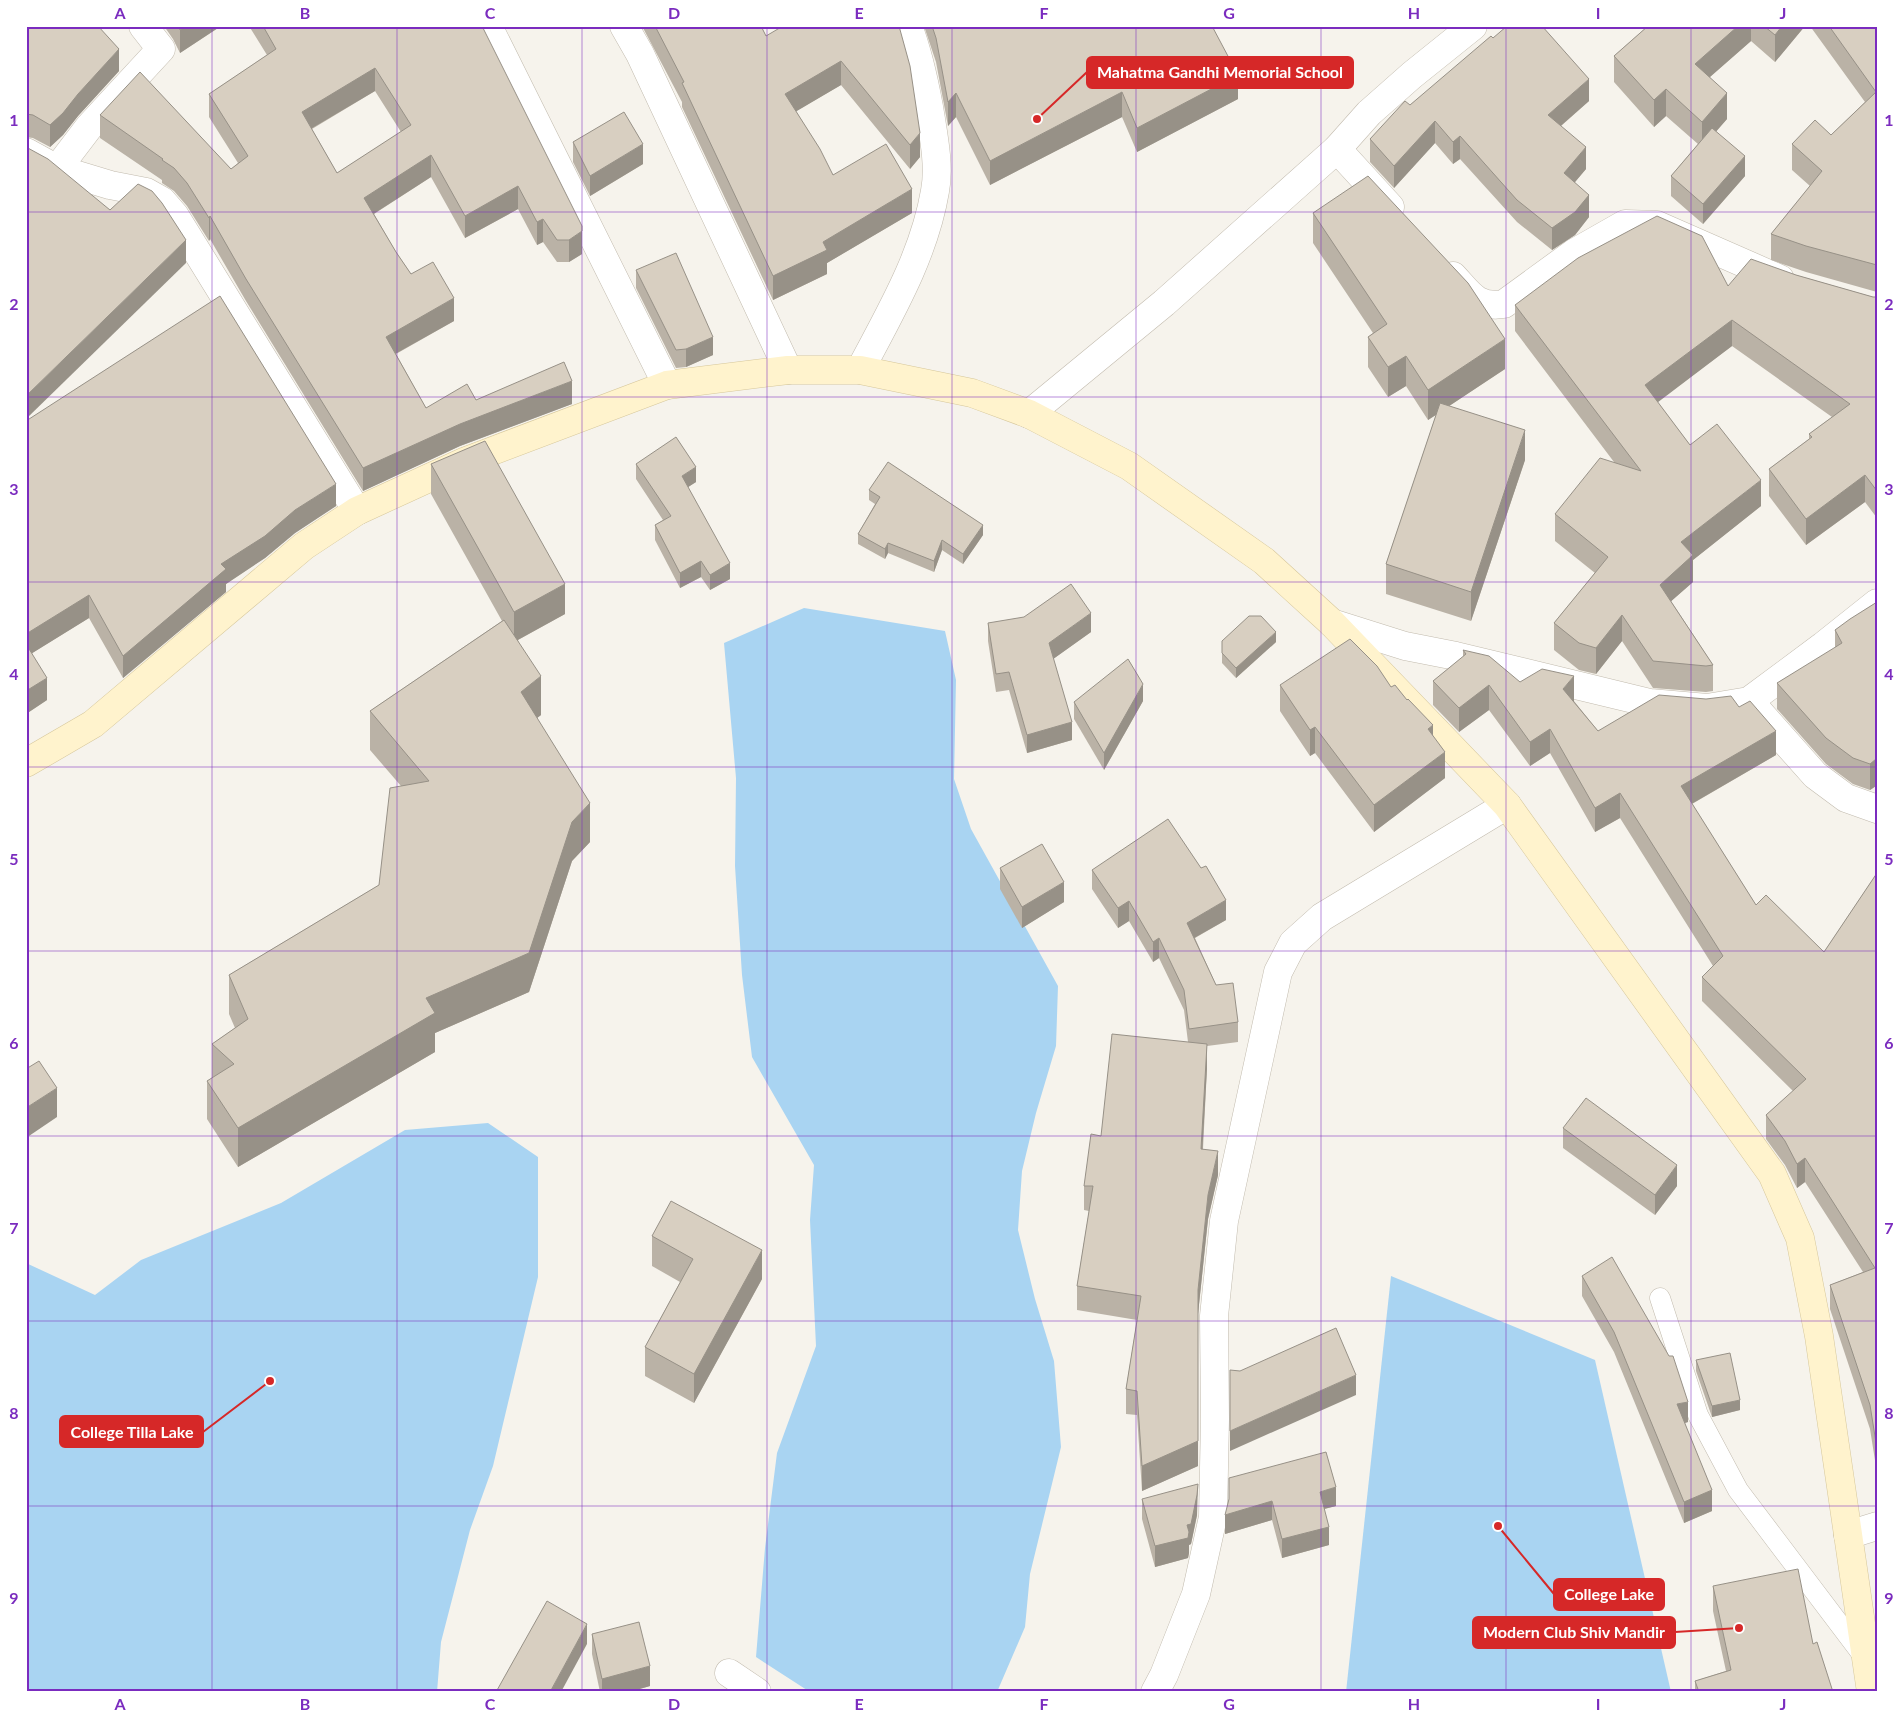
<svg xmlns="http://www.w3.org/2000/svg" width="1903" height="1718" font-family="Lato,sans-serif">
<rect width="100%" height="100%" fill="#f6f3ec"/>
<g fill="#a9d4f2">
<path d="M804 608 945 631 956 680 954 779 971 829 1058 986 1056 1046 1036 1113 1022 1171 1018 1230 1035 1299 1054 1361 1061 1447 1030 1574 1025 1627 997 1692H810L756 1657 765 1548 777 1453 816 1346 810 1220 814 1165 752 1057 742 975 735 866 736 778 724 643Z"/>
<path d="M488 1123 538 1157V1277L493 1466 470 1530 441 1642 437 1692H26V1263L95 1295 141 1260 281 1203 405 1130Z"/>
<path d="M1391 1276 1595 1360 1671 1692H1346Z"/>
</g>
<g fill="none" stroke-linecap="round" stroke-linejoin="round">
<defs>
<path id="service" d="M1660 1298 1698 1415 1738 1490 1865 1658"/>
<g id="minor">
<path d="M488 26 667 385"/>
<path d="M624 26 640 54 788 370"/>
<path d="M1337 149 1390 207"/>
<path d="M26 152 57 169 110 185 146 192 162 201 175 216 357 511"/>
<path d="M57 169 89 127 161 49 143 26"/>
<path d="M1453 276C1470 294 1476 308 1504 304L1574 253 1625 224 1657 225 1780 279"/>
<path d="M1332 623 1405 646 1456 656 1650 703 1707 708 1749 701 1823 646 1877 603"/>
<path d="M1752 704 1815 775 1846 798 1877 809"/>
<path d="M1848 1535 1877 1526"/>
<path d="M729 1673 757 1692"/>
<path d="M1155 1692 1164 1675 1196 1594 1213 1517 1215 1419 1214 1316 1224 1221 1278 972 1293 943 1322 917 1507 805"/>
</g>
<g id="tertiary">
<path d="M860 370C890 313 924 256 935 191 940 165 933 133 929 107 924 80 918 52 908 26"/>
<path d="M1029 414 1164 303 1337 149 1369 113 1412 75 1473 26"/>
</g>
<path id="secondary" d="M26 763 93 724 304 546 357 511 466 461 667 385 788 370H860L972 393 1029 414 1129 466 1264 561 1332 623 1507 805 1772 1174 1800 1238 1819 1336 1871 1692"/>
</defs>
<use href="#service" stroke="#c2bbae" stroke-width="21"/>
<use href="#minor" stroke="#c2bbae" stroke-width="29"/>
<use href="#tertiary" stroke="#c2bbae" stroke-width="29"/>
<use href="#secondary" stroke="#d6c79b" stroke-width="29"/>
<use href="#service" stroke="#fff" stroke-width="20"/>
<use href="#minor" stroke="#fff" stroke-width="28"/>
<use href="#tertiary" stroke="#fff" stroke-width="28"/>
<use href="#secondary" stroke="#fff3cd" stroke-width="28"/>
</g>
<g fill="#bab2a6" fill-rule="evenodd">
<path d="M26 26 119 71 78 116 63 135 50 147 33 138 26 137Z"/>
<path d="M164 26H221L180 53 173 39Z"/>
<path d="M249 26H482L582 254 569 262H557L543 242 537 245 518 209 465 238 431 177 374 214 396 252 411 274 454 321 396 354 426 408 476 400 572 404 460 446 363 491 246 301 210 239 209 241 187 206 174 191 162 183V180L100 138V115L231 169 238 163 209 117V94L267 55ZM375 91 401 132 337 173 312 129Z"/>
<path d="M642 26H761L766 36 899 26 920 157 910 169 841 85 796 111 833 175 912 213 827 263V274L773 300 682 107V102Z"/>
<path d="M924 26H1212L1238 99 1137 152 1122 117 990 185 956 117 948 126 936 62Z"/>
<path d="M1648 26H1805L1775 62 1751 41 1710 77 1727 119 1716 131 1745 176 1703 224 1671 196V176L1698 144 1666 116 1654 127 1614 82V56Z"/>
<path d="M1810 26H1877V292L1806 272 1771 260V234L1810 186 1792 170V144L1831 135 1865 102Z"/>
<path d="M1493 38 1589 101 1561 126 1586 169 1575 182 1589 217 1575 235 1552 250 1517 222 1460 159 1453 164 1435 143 1394 188 1370 162V139L1410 105Z"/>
<path d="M573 142 643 164 590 196 573 162Z"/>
<path d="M1313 213 1505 369 1449 406 1525 460 1471 621 1386 594V564L1436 415 1428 420 1406 386 1388 397 1368 367V337L1373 333 1313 243Z"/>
<path d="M636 270 713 355 686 367 676 368 636 288Z"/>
<path d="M1796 275 1873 297H1877V518L1865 502 1806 545 1769 496V469L1809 439V434L1832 417 1732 346 1657 402 1690 445 1761 506 1693 560V582L1671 601 1713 665V691L1706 692 1653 688 1622 641 1596 674 1579 670 1554 650V623L1595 573 1555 541V514L1614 462 1515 331V305L1728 286Z"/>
<path d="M26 421 336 506 295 533 265 558 226 584V592L123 678 89 618 32 653 47 700 26 714Z"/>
<path d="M431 464 565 614 518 640 541 715 537 718 590 842 572 861 529 992 435 1033V1052L238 1167 207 1119V1081L212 1078V1044L235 1028 229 1014V975L379 885 401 786 370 750V711L502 621 431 494Z"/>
<path d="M636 464 696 482 688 487 730 579 710 590 701 577 680 588 655 540V525L663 520 636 479Z"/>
<path d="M869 490 983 535 963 564 942 550 934 572 888 553 885 559 858 544V534L875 504 869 500Z"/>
<path d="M1877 602V787L1876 786 1870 790 1853 784 1826 764 1777 709V683L1835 648V630Z"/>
<path d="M988 623 1091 632 1053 659 1072 740 1027 753 1009 690 996 692 988 641Z"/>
<path d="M1222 641 1276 642 1236 678 1222 663Z"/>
<path d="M1463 650 1520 682 1574 701 1598 731 1739 707 1776 755 1692 804 1756 905 1824 952 1877 873V1473L1870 1429 1830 1309V1285L1863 1272 1805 1182 1797 1188 1785 1165 1766 1139V1115L1793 1091 1702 1001V977L1713 966 1620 818 1595 832 1550 753 1530 766 1489 710 1459 732 1433 705V681L1463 657Z"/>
<path d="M1280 685 1391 687 1445 778 1374 832 1315 753 1310 756 1280 711Z"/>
<path d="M1143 701 1104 770 1074 719V702Z"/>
<path d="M1000 868 1064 902 1022 928 1000 889Z"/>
<path d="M1092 870 1226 920 1195 938 1216 985 1238 1022V1042L1207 1046V1068L1203 1149 1218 1175 1208 1219 1198 1314V1466L1142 1491 1137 1415 1126 1414V1389L1137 1320 1077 1310V1286L1089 1211 1084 1210V1186L1101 1136 1188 1042 1184 1010 1159 958 1153 962 1129 921 1118 928 1092 889Z"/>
<path d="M1563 1128 1677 1186 1655 1215 1563 1148Z"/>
<path d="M652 1236 762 1279 694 1403 645 1376V1347L680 1282 652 1266Z"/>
<path d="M1582 1276 1688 1422 1685 1423 1712 1511 1684 1523 1614 1352 1582 1296Z"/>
<path d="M1696 1360 1740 1410 1712 1417 1696 1371Z"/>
<path d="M1142 1499 1197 1515 1191 1544 1189 1545V1553L1188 1558 1155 1567 1142 1519Z"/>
<path d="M1229 1499 1336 1506 1324 1509 1329 1545 1282 1558 1272 1520 1225 1534Z"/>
<path d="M1713 1586 1813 1644 1833 1692H1695V1681L1726 1671 1713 1611Z"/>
<path d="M592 1634 650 1686 629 1692H600L592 1654Z"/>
</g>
<g fill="#979187">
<path d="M186 26H221L180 53V30Z"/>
<path d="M1738 26H1751V41L1695 90V64Z"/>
<path d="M1782 26H1805L1775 62V35Z"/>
<path d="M119 49V71L78 116 63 135 50 147V125Z"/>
<path d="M841 61V85L785 118V94Z"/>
<path d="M375 68V91L302 134V112Z"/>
<path d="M1238 75V99L1137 152V128Z"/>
<path d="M1589 79V101L1548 137V115Z"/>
<path d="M1666 89V116L1654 127V100Z"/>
<path d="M1122 92V117L990 185V161Z"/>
<path d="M956 93V117L948 126V102Z"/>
<path d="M1727 93V119L1702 148V122Z"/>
<path d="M1435 121V143L1394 188V166Z"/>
<path d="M920 133V157L910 169V145Z"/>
<path d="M1460 136V159L1453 164V142Z"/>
<path d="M643 144V164L590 196V176Z"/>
<path d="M1586 147V169L1564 195V173Z"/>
<path d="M431 155V177L364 220V198Z"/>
<path d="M1745 156V176L1703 224V204Z"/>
<path d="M518 186V209L465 238V216Z"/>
<path d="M912 189V213L827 263V274L773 300V276L823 242Z"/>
<path d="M1589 195V217L1575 235 1552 250V228Z"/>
<path d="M210 216V239L209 241V218Z"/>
<path d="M543 219V242L537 245V222Z"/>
<path d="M582 231V254L569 262V240Z"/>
<path d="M186 240V263L26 419V396Z"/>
<path d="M454 298V321L386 359V337Z"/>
<path d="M1732 320V346L1645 412V385Z"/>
<path d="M713 337V355L686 367V349Z"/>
<path d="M1505 339V369L1428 420V390Z"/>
<path d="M1406 356V386L1388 397V367Z"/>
<path d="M572 381V404L460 446 363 491V468L460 424Z"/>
<path d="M1525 430V460L1471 621V592Z"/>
<path d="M696 467V482L682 491V476Z"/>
<path d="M1865 475V502L1806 545V519Z"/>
<path d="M1761 480V506L1693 560V582L1660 611V585L1681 542Z"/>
<path d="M336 484V506L295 533 265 558 226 584V592L123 678V656L221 564 295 510Z"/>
<path d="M983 525V535L963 564V554Z"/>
<path d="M942 540V550L934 572V561Z"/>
<path d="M888 543V553L885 559V549Z"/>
<path d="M701 561V577L680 588V573Z"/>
<path d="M730 563V579L710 590V575Z"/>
<path d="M565 584V614L514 642V612Z"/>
<path d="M89 595V618L26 657V634Z"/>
<path d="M1091 613V632L1049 662V643Z"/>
<path d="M1622 615V641L1596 674V648Z"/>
<path d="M1276 632V642L1236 678V668Z"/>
<path d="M541 676V715L521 730V692Z"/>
<path d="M1574 676V701L1563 713V689Z"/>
<path d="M47 678V700L26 714V691Z"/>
<path d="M1143 684V701L1104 770V753Z"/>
<path d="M1489 685V710L1459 732V708Z"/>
<path d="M1072 722V740L1027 753V735Z"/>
<path d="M1433 725V751L1428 729Z"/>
<path d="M1315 727V753L1310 756V730Z"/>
<path d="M1550 729V753L1530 766V742Z"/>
<path d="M1776 731V755L1681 810V786Z"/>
<path d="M1445 752V778L1374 832V805Z"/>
<path d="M1876 759V786L1870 790V764Z"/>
<path d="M1620 793V818L1595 832V808Z"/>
<path d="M590 803V842L572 861 529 992 435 1033V1052L238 1167V1128L426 998 572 822Z"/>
<path d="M1064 882V902L1022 928V907Z"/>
<path d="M1226 900V920L1187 942V923Z"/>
<path d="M1129 901V921L1118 928V908Z"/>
<path d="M1159 938V958L1153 962V942Z"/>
<path d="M1207 1044V1068L1201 1173V1149Z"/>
<path d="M57 1088V1117L26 1138V1108Z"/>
<path d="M1218 1151V1175L1208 1219 1198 1314V1290L1208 1195Z"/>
<path d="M1805 1158V1182L1797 1188V1164Z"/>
<path d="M1677 1165V1186L1655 1215V1195Z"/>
<path d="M762 1250V1279L694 1403V1374Z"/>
<path d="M1356 1375V1395L1230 1451V1431Z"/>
<path d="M1740 1400V1410L1712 1417V1406Z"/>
<path d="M1688 1402V1422L1677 1425V1404Z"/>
<path d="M1198 1441V1466L1142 1491V1466Z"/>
<path d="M1198 1484 1197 1515 1191 1544 1189 1545V1553L1188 1558 1155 1567V1546L1187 1525Z"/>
<path d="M1336 1487V1506L1320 1510V1492Z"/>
<path d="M1712 1490V1511L1684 1523V1502Z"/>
<path d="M1272 1501V1520L1225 1534V1515Z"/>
<path d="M1329 1527V1545L1282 1558V1539Z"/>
<path d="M587 1624V1644L561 1692H550Z"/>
<path d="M650 1666V1686L629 1692H602V1679Z"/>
</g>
<g fill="#d8cfc1" stroke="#979187" fill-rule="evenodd">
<path d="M26 26H98L119 49 78 94 63 113 50 125 33 115 26 114Z"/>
<path d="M178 26H186L180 30Z"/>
<path d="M263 26H482L582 226V231L569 240H557L543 219 537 222 518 186 465 216 431 155 364 198 396 252 411 274 433 262 454 298 386 337 426 408 467 384 476 400 564 362 572 381 460 424 363 468 246 279 210 216 209 218 187 183 174 168 162 160 163 159 100 115 140 72 231 169 248 156 209 94 276 49ZM375 68 411 125 337 173 302 112Z"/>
<path d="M655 26H761L766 36 783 26H899L910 66 920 133 910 145 841 61 785 94 820 149 833 175 886 144 912 189 823 242 827 250 773 276 682 83 684 82Z"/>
<path d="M932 26H1212L1238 75 1137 128 1122 92 990 161 956 93 948 102 936 38Z"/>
<path d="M1507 26H1542L1589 79 1548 115 1586 147 1564 173 1589 195 1575 212 1552 228 1517 200 1460 136 1453 142 1435 121 1394 166 1370 139 1405 101 1410 105 1491 36 1493 38Z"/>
<path d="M1648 26H1738L1695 64 1727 93 1702 122 1666 89 1654 100 1614 56Z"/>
<path d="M1764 26H1782L1775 35Z"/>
<path d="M1829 26H1877V265L1806 246 1771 234 1822 171 1792 144 1815 120 1831 135 1876 92Z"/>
<path d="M624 112 643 144 590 176 573 142Z"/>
<path d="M1712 128 1745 156 1703 204 1671 176Z"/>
<path d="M26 147 48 159 110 210 138 184 152 191 162 203 186 240 26 396Z"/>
<path d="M1368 176 1468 283 1505 339 1428 390 1406 356 1388 367 1368 337 1387 324 1313 213Z"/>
<path d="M1657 216 1702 236 1728 286 1751 259 1796 275 1873 297H1877V491L1865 475 1806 519 1769 469 1812 437 1809 434 1850 404 1732 320 1645 385 1690 445 1717 424 1761 480 1681 542 1693 555 1660 585 1713 665 1706 666 1653 661 1622 615 1596 648 1579 643 1554 623 1608 557 1555 514 1600 458 1641 471 1515 305 1578 258Z"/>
<path d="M676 253 713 337 686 349 676 350 636 270Z"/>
<path d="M220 296 336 484 295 510 265 536 221 564 226 569 123 656 89 595 26 634V421Z"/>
<path d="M1440 403 1525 430 1471 592 1386 564Z"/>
<path d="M676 437 696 467 682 476 730 563 710 575 701 561 680 573 655 525 671 516 636 464Z"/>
<path d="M485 441 565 584 514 612 431 464Z"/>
<path d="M888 462 983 525 963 554 942 540 934 561 888 543 885 549 858 534 880 497 869 490Z"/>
<path d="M1071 584 1091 613 1049 643 1072 722 1027 735 1009 672 996 674 988 623 1024 617Z"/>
<path d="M1877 602V761L1876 759 1870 764 1853 758 1826 738 1777 683 1842 643 1835 630 1850 619Z"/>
<path d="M1249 616H1261L1276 632 1236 668 1222 653V641Z"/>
<path d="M504 620 541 676 521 692 590 803 572 822 529 953 426 998 435 1013 238 1128 207 1081 234 1064 212 1044 248 1019 229 975 379 885 390 788 429 781 370 711Z"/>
<path d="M1350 639 1377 666 1391 687 1395 685 1407 700 1408 699 1433 725 1428 729 1445 752 1374 805 1315 727 1310 730 1280 685Z"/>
<path d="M26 644 47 678 26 691Z"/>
<path d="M1463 650 1489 656 1520 682 1542 669 1574 676 1563 689 1598 731 1659 695 1706 699 1731 696 1739 707 1750 701 1776 731 1681 786 1756 905 1766 895 1824 952 1877 873V1106L1876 1107 1877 1108V1449L1870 1405 1830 1285 1875 1268 1805 1158 1797 1164 1785 1141 1766 1115 1806 1079 1702 977 1723 956 1620 793 1595 808 1550 729 1530 742 1489 685 1459 708 1433 681 1466 654Z"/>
<path d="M1128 659 1143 684 1104 753 1074 702Z"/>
<path d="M1168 819 1201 868 1206 866 1226 900 1187 923 1216 985 1233 983 1238 1022 1189 1029 1184 990 1159 938 1153 942 1129 901 1118 908 1092 870Z"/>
<path d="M1042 844 1064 882 1022 907 1000 868Z"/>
<path d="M1112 1034 1207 1044 1201 1149 1218 1151 1208 1195 1198 1290V1441L1142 1466 1137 1391 1126 1389 1141 1296 1077 1286 1093 1186H1084L1091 1134 1101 1136Z"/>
<path d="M39 1061 57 1088 26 1108V1069Z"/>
<path d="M1586 1098 1677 1165 1655 1195 1563 1128Z"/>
<path d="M671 1201 762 1250 694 1374 645 1347 693 1259 652 1236Z"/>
<path d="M1612 1257 1669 1356H1673L1688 1402 1677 1404 1712 1490 1684 1502 1614 1332 1582 1276Z"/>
<path d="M1336 1328 1356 1375 1230 1431V1370L1240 1371Z"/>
<path d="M1730 1353 1740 1400 1712 1406 1696 1360Z"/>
<path d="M1326 1452 1336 1487 1320 1492 1329 1527 1282 1539 1272 1501 1225 1515 1229 1499V1478Z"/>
<path d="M1198 1484 1197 1495 1191 1524 1187 1525 1189 1532 1188 1538 1155 1546 1142 1499Z"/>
<path d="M1798 1569 1813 1644 1817 1642 1833 1692H1699L1695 1681 1731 1670 1713 1586Z"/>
<path d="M547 1601 587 1624 550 1692H496Z"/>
<path d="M639 1622 650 1666 602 1679 592 1634Z"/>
</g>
<path fill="none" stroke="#7b2cbf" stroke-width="1" stroke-opacity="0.55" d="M212 26V1692M397 26V1692M582 26V1692M767 26V1692M952 26V1692M1136 26V1692M1321 26V1692M1506 26V1692M1691 26V1692M26 212H1877M26 397H1877M26 582H1877M26 767H1877M26 951H1877M26 1136H1877M26 1321H1877M26 1506H1877"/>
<path fill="none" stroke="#d62828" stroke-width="2" d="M1037 119L1087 72M270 1381L203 1432M1498 1526L1554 1594M1739 1628L1675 1632"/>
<g fill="#d62828" stroke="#fff" stroke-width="2">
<circle cx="1037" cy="119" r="5"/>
<circle cx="270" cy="1381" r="5"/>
<circle cx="1498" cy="1526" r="5"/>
<circle cx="1739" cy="1628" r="5"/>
</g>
<g fill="#d62828" stroke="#d62828" stroke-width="2">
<rect x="1087" y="57" width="266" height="31" rx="5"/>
<rect x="60" y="1416" width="143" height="31" rx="5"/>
<rect x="1554" y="1579" width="110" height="31" rx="5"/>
<rect x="1473" y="1617" width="202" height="31" rx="5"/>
</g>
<g font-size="16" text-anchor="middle" font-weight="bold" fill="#fff">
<text x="1220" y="78">Mahatma Gandhi Memorial School</text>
<text x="132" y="1438">College Tilla Lake</text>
<text x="1609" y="1600">College Lake</text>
<text x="1574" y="1638">Modern Club Shiv Mandir</text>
</g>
<rect width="1903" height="1718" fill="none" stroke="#ffffff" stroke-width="55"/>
<rect x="28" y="28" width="1848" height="1662" fill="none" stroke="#7b2cbf" stroke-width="2"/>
<g font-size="16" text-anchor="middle" font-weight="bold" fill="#7b2cbf">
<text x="120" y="19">A</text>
<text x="305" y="19">B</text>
<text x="490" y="19">C</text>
<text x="674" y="19">D</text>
<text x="859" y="19">E</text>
<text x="1044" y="19">F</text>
<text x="1229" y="19">G</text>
<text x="1414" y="19">H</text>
<text x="1598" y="19">I</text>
<text x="1783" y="19">J</text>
<text x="14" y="126">1</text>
<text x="1889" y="126">1</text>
<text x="14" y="310">2</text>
<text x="1889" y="310">2</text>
<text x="14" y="495">3</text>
<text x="1889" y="495">3</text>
<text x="14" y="680">4</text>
<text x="1889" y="680">4</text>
<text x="14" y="865">5</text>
<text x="1889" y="865">5</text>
<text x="14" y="1049">6</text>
<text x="1889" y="1049">6</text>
<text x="14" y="1234">7</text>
<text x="1889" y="1234">7</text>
<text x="14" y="1419">8</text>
<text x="1889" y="1419">8</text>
<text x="14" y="1604">9</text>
<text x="1889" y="1604">9</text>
<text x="120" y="1710">A</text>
<text x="305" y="1710">B</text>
<text x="490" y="1710">C</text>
<text x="674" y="1710">D</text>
<text x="859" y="1710">E</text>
<text x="1044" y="1710">F</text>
<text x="1229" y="1710">G</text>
<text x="1414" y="1710">H</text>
<text x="1598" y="1710">I</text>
<text x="1783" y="1710">J</text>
</g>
</svg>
